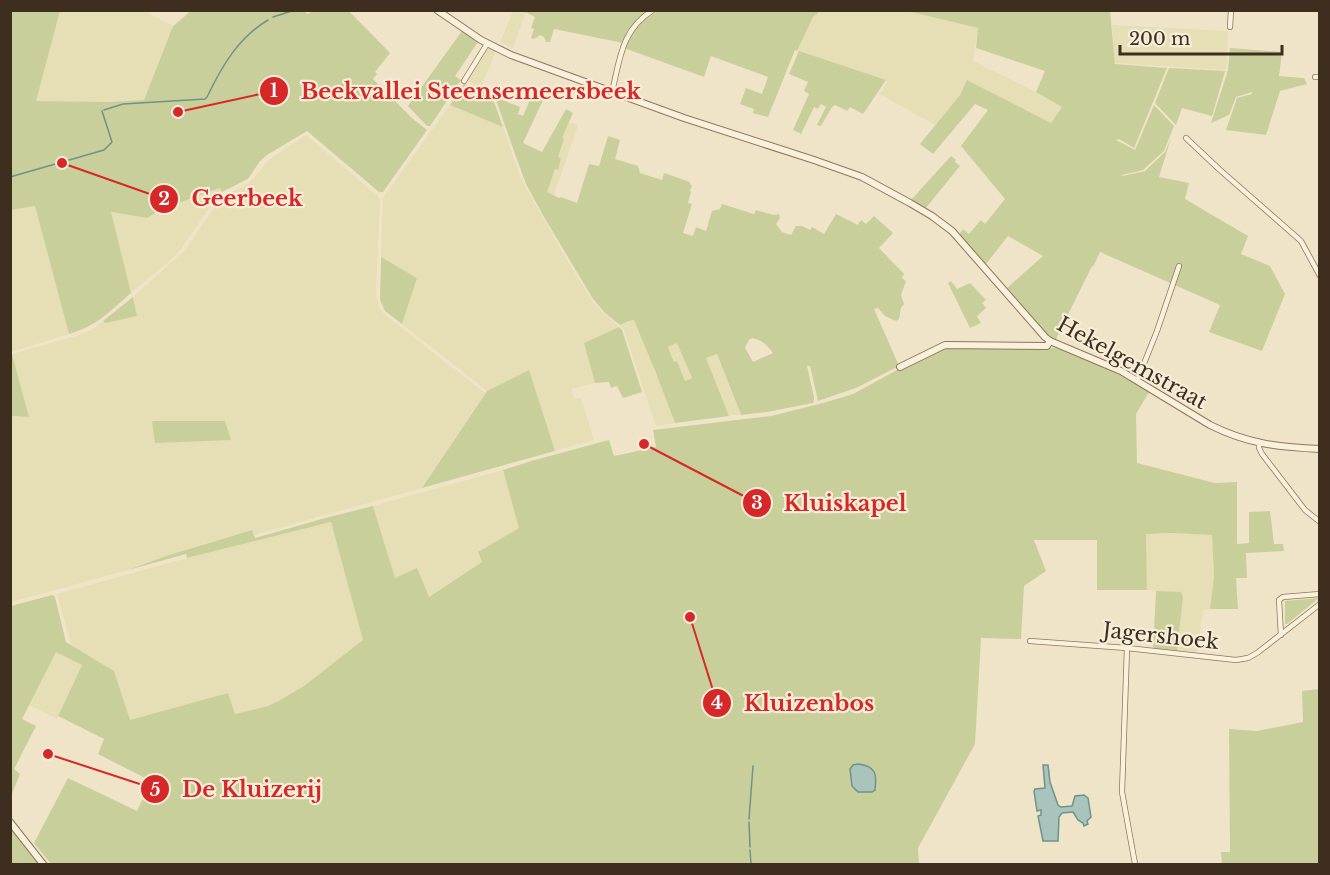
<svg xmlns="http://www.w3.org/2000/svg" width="1330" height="875" font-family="'Libre Baskerville',serif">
<rect width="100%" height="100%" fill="#f0e4c8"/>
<g fill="#e6deb5">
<path d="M60 11H148V13L173 26 144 100 111 102 36 101Z"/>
<path d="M513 11H523L526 12 513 48 500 42Z"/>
<path d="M820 11H907L978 28 973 61 1036 92 1062 107 1051 123 967 80 960 95 935 125 880 94 888 81 797 51 813 17Z"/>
<path d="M1112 25 1228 31 1226 70 1115 63Z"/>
<path d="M488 48 496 51 481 87 467 81Z"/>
<path d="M450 105 503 127 521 179 564 255 594 304 619 327 584 343 595 383 571 389 575 399 581 398 594 440 555 451 529 370 487 391 402 324 417 278 381 257 383 198Z"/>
<path d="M568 122 578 125 554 195 547 192 555 169 558 170V157L564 139H561Z"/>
<path d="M306 135 380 198 376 294 379 307 384 314 485 393 422 488 254 535 252 531 226 537 169 555 128 570 11 602V416L29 417 12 354 76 336 92 330 103 321 106 323 137 316 133 297 185 250 221 198 249 183 270 159Z"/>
<path d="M221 188 222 192 218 196 180 250 171 260 131 293 110 212 147 218 162 209Z"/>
<path d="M35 206 69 334 11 352V210Z"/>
<path d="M632 320H634L638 326 675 423 656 426 624 330 620 325Z"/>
<path d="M678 343 692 379 685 381 677 361 675 362 668 347Z"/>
<path d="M717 354 740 414 729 416 706 358Z"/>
<path d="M503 470 520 528 478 552 482 562 428 597 395 578 373 506Z"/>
<path d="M331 522 364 640 304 686 280 700 268 706 235 714 228 693 130 721 114 671 71 645 57 594 187 558Z"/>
<path d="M1172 533 1212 535 1214 577 1210 609 1203 610 1197 652 1177 651 1183 597 1181 593 1147 590 1146 534Z"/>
<path d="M56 652 82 665 58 715 57 719 29 705Z"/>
</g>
<g fill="#c9cf9b" fill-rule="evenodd">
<path d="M304 10 307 14 314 11H349L390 53 375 72 377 74 373 79 412 118 427 130 383 192H379L307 131 267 155 260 161 248 179 222 192 220 188 162 209 147 218 111 212 131 293C109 312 97 326 69 334L35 206 11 210V11H60L36 101 111 102 144 100 173 26 191 11Z"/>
<path d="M523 11H650L623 43 554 29 550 42H546L544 37 540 35 534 39 531 38 534 29 531 28 535 17Z"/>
<path d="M658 11H820L813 17 797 51 795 50 768 117 753 113 754 109 740 104 746 88 762 94 768 77 711 56 704 77 624 48C630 32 643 19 658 11Z"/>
<path d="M907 11H1110L1115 64 1167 68 1134 148 1119 139 1116 140 1135 150 1154 105 1174 126 1164 151 1143 170 1122 175 1123 176 1145 171 1165 152 1171 138 1159 177 1189 183 1185 199 1248 236 1241 254 1270 266 1285 294 1262 351 1209 332 1220 305 1100 252 1093 267 1092 266 1089 272 1055 341 1042 330 1007 288 1043 256 1008 236 986 264 959 235 963 229 969 234 981 220 985 224 1005 199 961 146 988 110 975 104 933 154 920 144 960 95 967 80 1051 123 1062 107 1036 92 1045 71 976 48 978 28Z"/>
<path d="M462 31 478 42 455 76 461 80 430 126H427L408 106Z"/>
<path d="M1230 48 1282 52 1279 76 1304 78 1307 84 1280 91 1266 135 1226 130 1237 98 1252 94V92L1236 97 1229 115 1211 123 1228 70Z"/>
<path d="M799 51 886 80 863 114 850 107 847 111 835 105 832 107 821 126 817 125 826 107 821 104 818 109 814 107 801 134 793 130 809 94 804 91 808 82 789 74Z"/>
<path d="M1169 68 1225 71 1212 116 1182 108 1176 125 1155 103Z"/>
<path d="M464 84C496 96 492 96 503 127L450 105Z"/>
<path d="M532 95 543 100 523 143 542 152 566 109 573 113 562 138 564 139 558 157 561 158 558 170 555 169 547 192 559 198 561 197 577 203 589 164 599 166 608 136 620 140 615 159 638 166 640 173 662 180 664 173 690 182V184L692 185 690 191 691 192 688 203 692 204 683 233 693 236 696 227 706 231 712 211 720 209 722 204 754 214 756 210 774 215 779 214 780 218 776 224 782 232 791 235 796 226H802L810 230 812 227 824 234 836 214 858 225 861 220 866 224 874 216 893 233 879 248 904 274 902 278 906 281 901 295 904 304 901 308 899 319 896 321 885 316 878 308 874 309 899 366 856 388 818 401 810 366H807L814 397V400L813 403 767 412 741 415 717 354 706 358 729 416 675 423 656 373 634 320 629 321 620 325 606 314 593 299 544 217 526 184 515 154 495 97 520 107 518 114 523 116ZM752 338C762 340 767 345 773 353L753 362 745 348 749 340ZM677 343 692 378 685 381 677 361 674 362 668 347Z"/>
<path d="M951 156 956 160 955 162 960 166 925 209 911 200Z"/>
<path d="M381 257 417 278 402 324 385 311 380 300Z"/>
<path d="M951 281 957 289 970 283 986 300 982 303 986 308 977 316 981 323 970 328 948 283Z"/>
<path d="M133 297 137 316 106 323 103 321Z"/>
<path d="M619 327 622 330 642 392 623 398 617 386 611 388 609 382 595 383 584 343Z"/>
<path d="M948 346 1056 348 1089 359 1109 369 1149 392 1136 414 1137 463 1215 483 1237 482V544L1249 543V512L1270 511 1274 544H1283L1284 551 1246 553 1247 578H1236L1238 609H1210L1214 577 1212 535 1172 533 1146 534 1147 590H1097V540H1034L1046 571 1024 586 1021 639 981 638 975 744 918 848 919 864H51L34 843 68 778 137 811 151 781 98 754 104 739 58 716 82 665 56 652 22 719 36 726 14 769 20 774 11 796V606L52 595 55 597 66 642 114 671 130 720 228 693 235 714 268 706 280 700 304 686 363 640 331 522 187 558 186 554 128 570 169 555 252 530 255 538 329 517 373 506 395 578 417 568 429 597 482 562 478 552 519 528 503 470 531 461 609 440 614 456 656 447 653 430 771 416 823 403 853 394 897 370Z"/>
<path d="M12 354 29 417 11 416 10 355Z"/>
<path d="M529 370 555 451 422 488 487 391Z"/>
<path d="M152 421H225L231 440 155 443Z"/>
<path d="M1156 591 1181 592 1183 597 1177 651 1153 649Z"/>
<path d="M1319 598 1287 624H1285V601Z"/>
<path d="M1319 689V864H1222L1221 852H1230L1229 729 1257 731 1303 722 1302 691Z"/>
<path d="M10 824 40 864H11Z"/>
</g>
<g fill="#a9c4bc" stroke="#6f938a" stroke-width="1.5">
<path d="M858 764C876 766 877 774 875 790L872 792H858L852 786 850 769 853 765Z"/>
<path d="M1043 765H1048L1050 782 1058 805 1061 807 1072 806 1075 796 1084 795 1088 798 1091 817 1087 821 1088 824 1084 826 1083 823 1078 820 1073 812 1062 813 1059 817 1058 841H1043L1038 816 1041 815V810L1037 811 1034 791 1035 789 1045 788Z"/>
</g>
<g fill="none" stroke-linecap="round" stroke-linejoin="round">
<g stroke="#6f938a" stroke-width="1.5">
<path d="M273 17 295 10"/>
<path d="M104 110 123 104 205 99 207 97C222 66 238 38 268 20"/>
<path d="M10 177 104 150 112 142 102 111"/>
<path d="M749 819 753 766"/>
<path d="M749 822 750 847"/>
<path d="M750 850 751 864"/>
</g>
<defs>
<g id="minor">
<path d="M1230 27 1231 10"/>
<path d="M1315 77H1320"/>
<path d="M464 81 487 44"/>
<path d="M612 92C620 59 621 30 653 10"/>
<path d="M1186 138 1220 170 1301 241 1320 276"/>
<path d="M1137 381 1157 331 1179 266"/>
<path d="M1259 443V448L1262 454 1305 510 1320 522"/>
<path d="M1281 635 1279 600 1283 597 1320 594"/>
<path d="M1030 641 1127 648 1236 660 1248 658 1257 653 1320 604"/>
<path d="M1127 648 1122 792 1135 864"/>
</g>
<g id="tertiary">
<path d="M437 10 481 40 511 55 684 118 814 160 862 177 910 203 932 216 952 231 1045 337 1050 341 1121 371 1210 425C1248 444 1278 447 1320 449"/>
<path d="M900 367 945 345 1047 346 1050 341"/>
<path d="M10 822 43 864"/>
</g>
</defs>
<use href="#minor" stroke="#8d765c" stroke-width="6"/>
<use href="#tertiary" stroke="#8d765c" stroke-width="8"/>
<use href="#minor" stroke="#faf1dc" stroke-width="4.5"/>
<use href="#tertiary" stroke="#faf1dc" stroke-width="6"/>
</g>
<g text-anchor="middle" stroke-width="4.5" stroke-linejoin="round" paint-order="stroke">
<g font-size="21" fill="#3d2e20" stroke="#f7eed8">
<text transform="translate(1132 363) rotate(29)" y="7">Hekelgemstraat</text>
<text transform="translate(1161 636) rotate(6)" y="7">Jagershoek</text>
</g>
</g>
<path fill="none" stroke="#d62828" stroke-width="2" d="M178 112L274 91M62 163L164 199M644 444L757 503M690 617L717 703M48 754L155 789"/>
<g fill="#d62828" stroke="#f7eed8" stroke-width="2">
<circle cx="178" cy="112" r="6"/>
<circle cx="62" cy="163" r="6"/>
<circle cx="644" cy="444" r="6"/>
<circle cx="690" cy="617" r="6"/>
<circle cx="48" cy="754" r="6"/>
<circle cx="274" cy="91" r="15"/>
<circle cx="164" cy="199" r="15"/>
<circle cx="757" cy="503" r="15"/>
<circle cx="717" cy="703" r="15"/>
<circle cx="155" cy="789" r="15"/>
</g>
<g font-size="18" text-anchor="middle" font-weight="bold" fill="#fff">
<text x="274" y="97">1</text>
<text x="164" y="205">2</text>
<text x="757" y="509">3</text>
<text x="717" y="709">4</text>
<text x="155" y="796">5</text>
</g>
<g font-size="22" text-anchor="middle" font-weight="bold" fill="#d62828" stroke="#f7eed8" stroke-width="4.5" stroke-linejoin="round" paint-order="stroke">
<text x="471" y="99">Beekvallei Steensemeersbeek</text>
<text x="247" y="206">Geerbeek</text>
<text x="845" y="511">Kluiskapel</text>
<text x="809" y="711">Kluizenbos</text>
<text x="252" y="797">De Kluizerij</text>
</g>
<rect width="1330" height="875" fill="none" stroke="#3d2e20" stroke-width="24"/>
<path d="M1120 45v9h162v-9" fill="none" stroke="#3d2e20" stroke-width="3"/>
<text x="1129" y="45" font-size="18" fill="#3d2e20" stroke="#f7eed8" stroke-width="4.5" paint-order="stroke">200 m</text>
</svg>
